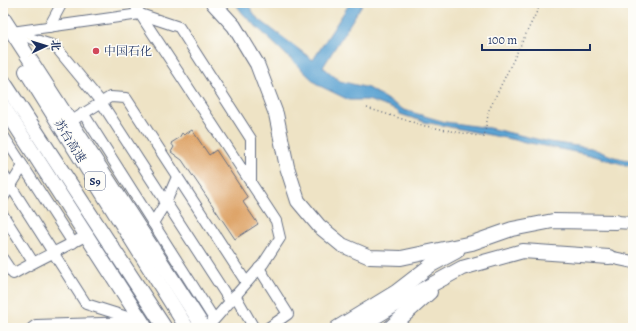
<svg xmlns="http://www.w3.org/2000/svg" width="636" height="331" font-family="Alegreya,'Noto Serif SC',serif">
<rect width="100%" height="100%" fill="#fdfcf7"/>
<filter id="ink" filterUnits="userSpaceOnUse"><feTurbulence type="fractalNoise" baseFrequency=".025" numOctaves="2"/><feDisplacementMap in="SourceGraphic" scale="8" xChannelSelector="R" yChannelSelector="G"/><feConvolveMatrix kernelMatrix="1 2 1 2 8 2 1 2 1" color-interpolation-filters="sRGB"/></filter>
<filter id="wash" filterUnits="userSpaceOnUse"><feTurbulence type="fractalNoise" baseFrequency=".012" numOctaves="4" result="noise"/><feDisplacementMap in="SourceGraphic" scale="16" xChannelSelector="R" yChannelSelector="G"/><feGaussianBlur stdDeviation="0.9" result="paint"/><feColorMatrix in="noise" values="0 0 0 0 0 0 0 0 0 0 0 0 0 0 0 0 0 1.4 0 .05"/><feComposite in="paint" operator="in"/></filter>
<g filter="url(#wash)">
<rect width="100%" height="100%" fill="#eee3c5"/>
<path fill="#5ba3d2" stroke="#3b6998" d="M235 3H247L257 18 313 60 350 3H363L323 67 340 81 368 88 404 110 445 122 489 128 549 142 591 148 614 157 633 161V167L590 155 425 122 400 114 396 110 368 100H349L318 85 243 14Z"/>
<g id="blocks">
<path fill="#db9d5d" d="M192 130 209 155 216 150 248 198 243 202 258 224 235 239 182 160 171 152 174 147 171 143 179 138 182 133 184 135Z"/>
</g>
</g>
<g filter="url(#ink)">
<use href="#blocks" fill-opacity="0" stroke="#656e82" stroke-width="1"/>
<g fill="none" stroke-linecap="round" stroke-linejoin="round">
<defs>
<g id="minor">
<path d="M134 3 140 14 179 27 251 139V183"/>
<path d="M49 27 62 3"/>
<path d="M12 32 140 14 276 221 280 238 263 264 207 328"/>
<path d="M14 33 55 46 101 102 230 301"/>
<path d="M83 113 214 319"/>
<path d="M70 122 110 97 126 98 246 282"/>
<path d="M3 135 73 243"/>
<path d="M3 174 86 304 143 322"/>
<path d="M3 198 23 166"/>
<path d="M3 215 33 262"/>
<path d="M153 223 166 202 177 177"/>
<path d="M3 259 13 274C37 260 62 249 87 235"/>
<path d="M259 268 288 314 268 328"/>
<path d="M235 295 254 328"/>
<path d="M32 328 36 325 135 322"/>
</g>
<g id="major">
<path d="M616 222 633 223"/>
<path d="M609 257 633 262"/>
</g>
<g id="highway">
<path d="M213 3 234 26 257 64 276 114 287 167 298 201 319 226 342 245 370 257 401 258 472 243 512 229 553 221 616 222"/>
<path d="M3 18 204 328"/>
<path d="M26 71 187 328"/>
<path d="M3 81 165 328"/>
<path d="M3 106 146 328"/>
<path d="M337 328 396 292 431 265 457 251"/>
<path d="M357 328 400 302 462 268 523 251 609 257"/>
<path d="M390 328 430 292"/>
</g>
</defs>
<use href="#minor" stroke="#656e82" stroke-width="12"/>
<use href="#major" stroke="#656e82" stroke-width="14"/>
<use href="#highway" stroke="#656e82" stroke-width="16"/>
<path stroke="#656e82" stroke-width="1.5" stroke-dasharray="1 3" stroke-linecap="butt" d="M367 108 425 126 484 137 489 110 541 3"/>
<use href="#minor" stroke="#fff" stroke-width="10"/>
<use href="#major" stroke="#fff" stroke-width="12"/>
<use href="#highway" stroke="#fff" stroke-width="14"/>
</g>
</g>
<circle fill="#d1495b" stroke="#fdfcf7" stroke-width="1.5" cx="96" cy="51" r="4"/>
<g text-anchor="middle" stroke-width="3" stroke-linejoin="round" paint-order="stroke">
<rect fill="#fdfcf7" stroke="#5f6c8c" stroke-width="1" x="85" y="172" width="20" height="18" rx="3"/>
<g font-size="11" font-weight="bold" fill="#1b2f5e">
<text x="95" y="185">S9</text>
</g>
<g font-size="12" fill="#1b2f5e" stroke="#fdfcf7" text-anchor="start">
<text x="104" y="55">中国石化</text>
</g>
<g font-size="12" fill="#1b2f5e" stroke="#fdfcf7">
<text transform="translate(70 141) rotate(58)" y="4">苏台高速</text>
</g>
</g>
<rect width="636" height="331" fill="none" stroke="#fdfcf7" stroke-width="16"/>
<g transform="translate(46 46) rotate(86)" stroke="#fdfcf7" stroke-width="3" paint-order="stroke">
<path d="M0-3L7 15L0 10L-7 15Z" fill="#1b2f5e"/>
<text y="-6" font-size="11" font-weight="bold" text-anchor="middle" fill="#1b2f5e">北</text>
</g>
<path d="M482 44v6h108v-6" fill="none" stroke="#1b2f5e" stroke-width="2"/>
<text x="488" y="44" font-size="12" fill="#1b2f5e" stroke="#fdfcf7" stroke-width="3" paint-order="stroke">100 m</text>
</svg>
